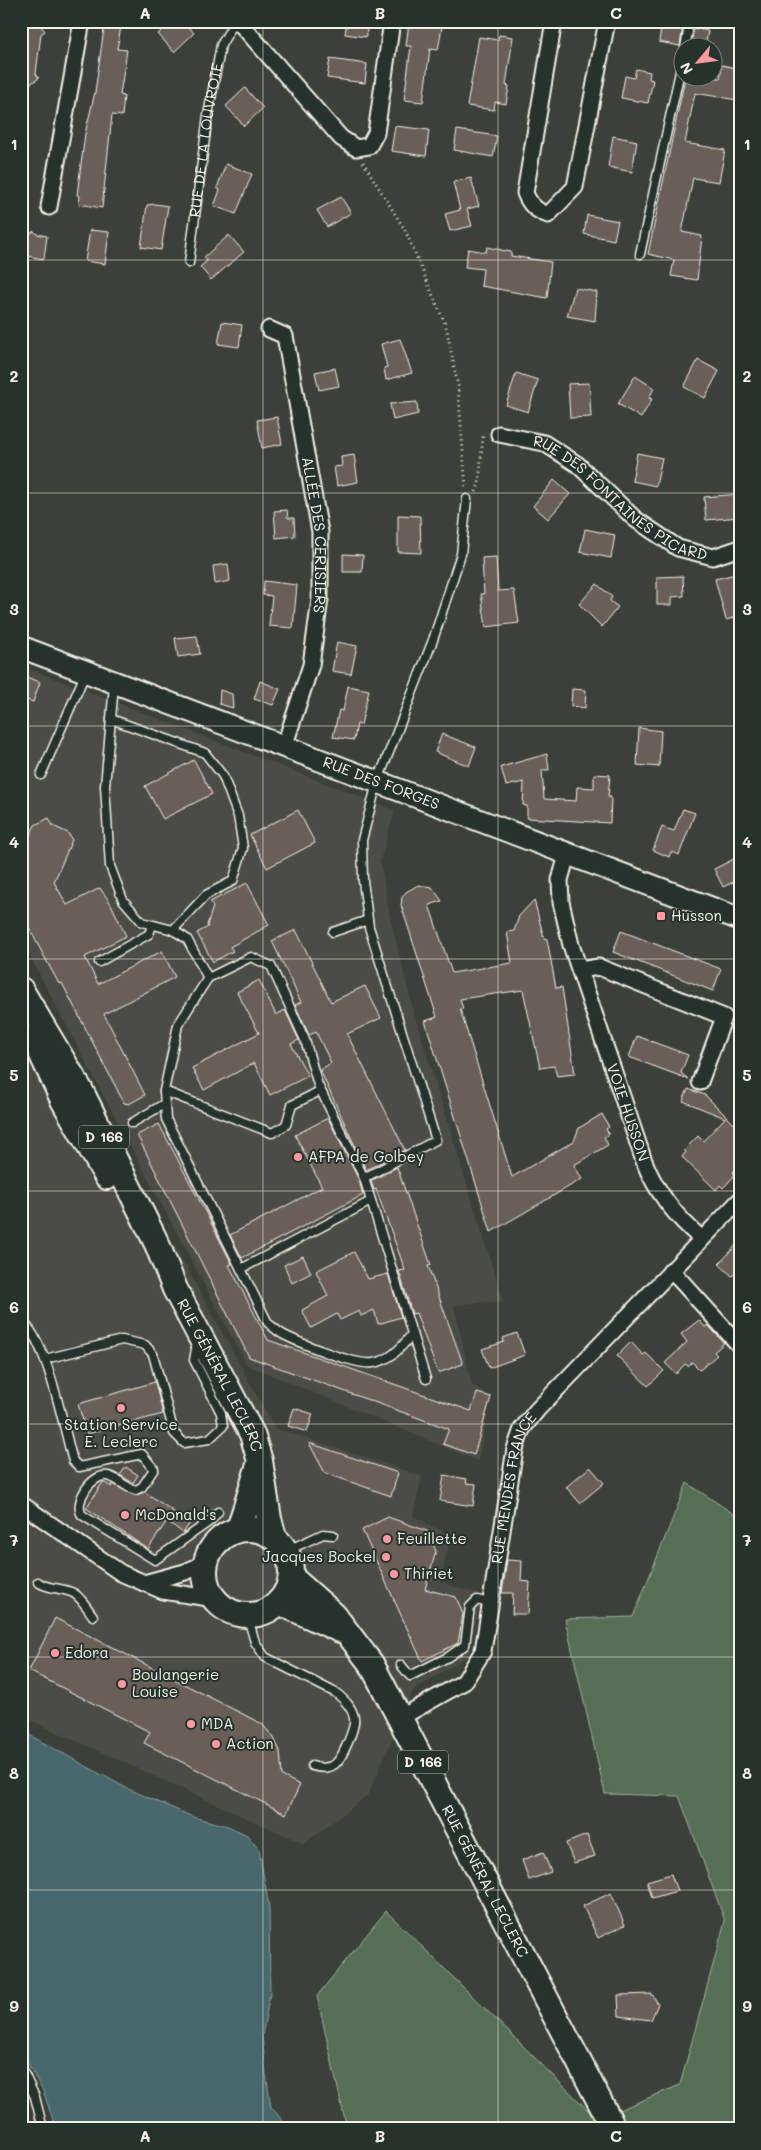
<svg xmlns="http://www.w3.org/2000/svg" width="761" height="2150" font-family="Mali,sans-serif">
<rect width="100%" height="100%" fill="#3b403a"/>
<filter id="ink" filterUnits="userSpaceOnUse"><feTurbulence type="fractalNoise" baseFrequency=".02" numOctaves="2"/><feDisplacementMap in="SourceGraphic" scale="10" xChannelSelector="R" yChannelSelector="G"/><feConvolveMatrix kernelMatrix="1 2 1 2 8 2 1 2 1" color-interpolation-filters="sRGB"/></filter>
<g filter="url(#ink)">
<g fill="#4c4c46">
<path d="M22 666 395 810 380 861 391 921 414 1013 503 1301 454 1305 472 1385 491 1397 478 1461 247 1365 21 940Z"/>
<path d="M21 967 275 1428 422 1476 413 1516 451 1536 440 1582 482 1595 468 1656 413 1691 368 1795 304 1844 21 1716Z"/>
</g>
<path fill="#546e55" stroke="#a4b09e" d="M687 1483 740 1518V2129H347L317 1996 386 1911 597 2119 680 2085 725 1921 679 1796 605 1794 565 1619 633 1617Z"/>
<path fill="#46686c" stroke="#8c9f9e" d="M22 1731 126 1788 193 1817 228 1826 247 1835 259 1850 269 1907 270 1993 262 2036 266 2074 271 2107 290 2129H56L44 2093 21 2051Z"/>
<g fill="#6b5f58" stroke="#f4f1e8">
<path d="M21 21H37L45 31 41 34 37 65 36 74 39 78 21 90Z"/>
<path d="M105 21H122L117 49 127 50 120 95 124 96 122 116 112 115 102 208 79 204 80 196 77 195 85 134 95 92Z"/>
<path d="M172 21H183L194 33 174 52 158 34Z"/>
<path d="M347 21H368L366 37 345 34Z"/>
<path d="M662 21H675V23L681 25 682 32 680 46 659 42Z"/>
<path d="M409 22 442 27 438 50 430 49 423 102 404 100 411 46H406Z"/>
<path d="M693 28 708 31 705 48H691Z"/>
<path d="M499 35 513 37 506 85 509 86 506 104 495 102 494 110 467 106 479 37 498 40Z"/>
<path d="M330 59 367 64 365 83 327 78Z"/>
<path d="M722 65 740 69 737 100 695 93 685 143 725 150 719 182 693 178 682 232 702 236 697 280 671 276 674 260 648 254 685 78H720Z"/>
<path d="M636 69 650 72 649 79 653 80 648 103 621 98 625 76 634 78Z"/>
<path d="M245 88 263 108 244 126 226 106Z"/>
<path d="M395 126 429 130 426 156 391 151Z"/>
<path d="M457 130 497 136 493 157 454 150Z"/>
<path d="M613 136 637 141 632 172 608 167Z"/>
<path d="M226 164 252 174 236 214 214 206 220 190 217 188Z"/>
<path d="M471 178 479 206 467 209 472 226 450 231 445 214 460 210 453 182Z"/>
<path d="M341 197 351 213 327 227 317 210Z"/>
<path d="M155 204 168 206 161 250 141 247 147 205Z"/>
<path d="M587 215 618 221 614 240 584 234Z"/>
<path d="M90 230 109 232 105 264 85 261Z"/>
<path d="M34 231 37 234 47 236 44 259 21 255V240Z"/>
<path d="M229 235 244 252 211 280 200 267 207 261 204 257Z"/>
<path d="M487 247 511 252V256L551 262 547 298 481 286 483 269 465 267 468 249 486 252Z"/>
<path d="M575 288 597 292 595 321 567 316Z"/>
<path d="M222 322 242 325 239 347 218 344Z"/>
<path d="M400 339 412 373 386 380 384 368 387 367 381 344Z"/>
<path d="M698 360 719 371 705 398 684 387Z"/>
<path d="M335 368 339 386 319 390 315 372Z"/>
<path d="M516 373 538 380 528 412 506 405Z"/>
<path d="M635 376 654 388 649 398 652 399 641 418 618 404Z"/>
<path d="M589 383 591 417 570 418 568 384Z"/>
<path d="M417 402 418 414 393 420 390 404Z"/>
<path d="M277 417 282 444 262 448 257 420Z"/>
<path d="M637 453 662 458 656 486 632 481Z"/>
<path d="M354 455 358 482 337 486 334 467 342 466 341 457Z"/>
<path d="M554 480 570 494 548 519 533 506Z"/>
<path d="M740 494V517L706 520 704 497Z"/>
<path d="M287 510 288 518H294L295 536 276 538 274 511Z"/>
<path d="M398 515 420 516 421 553 398 552Z"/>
<path d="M585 529 615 535 611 558 580 552Z"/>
<path d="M343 554 363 555 362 572H343Z"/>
<path d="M496 557 498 591 514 590 519 623 486 627 481 594H484L482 558Z"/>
<path d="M228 564 230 581 215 584 213 566Z"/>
<path d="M740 573V616L726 620 715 579Z"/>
<path d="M683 576 684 596 672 597V605H657V577Z"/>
<path d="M264 581 297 585 293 628 269 626 272 596 263 595Z"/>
<path d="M597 584 612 597 610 601 618 607 602 627 579 604Z"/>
<path d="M197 636 200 654 178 657 175 638Z"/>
<path d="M337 642 357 646 351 674 332 671Z"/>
<path d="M26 677 40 682 33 702 21 698Z"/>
<path d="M260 681 280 689 273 705 254 699Z"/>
<path d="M348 686 369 690 361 725 357 724 354 740 333 737 339 710 343 711Z"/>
<path d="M572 689 586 690 585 708 571 706Z"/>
<path d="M220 690 232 694 233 708 219 704Z"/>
<path d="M639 728 661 731 659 767 637 765Z"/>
<path d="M442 734 476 747 469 766 435 752Z"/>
<path d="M547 754 549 770H542L544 799 576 801 577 787 594 788V774L610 775 608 797H611L610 823 527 818V806L523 805 524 782 506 786 501 767Z"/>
<path d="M194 760 212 794 163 819 145 786Z"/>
<path d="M683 809 695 813 679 855 671 852 669 857 653 850 662 827 674 831Z"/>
<path d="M298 810 315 843 267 868 250 835Z"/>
<path d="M49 818 53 826 68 833 72 840 54 882 67 905 100 888 111 904 126 936 85 957 98 984 162 951 175 977 104 1014 145 1095 129 1104 124 1103 62 983 59 984 21 913V852L28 848 26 843 35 825Z"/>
<path d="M740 856V879L723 887 714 869Z"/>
<path d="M247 883 269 925 230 947 233 951 213 962 197 933 208 927 207 925 213 907 210 902Z"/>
<path d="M418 885 432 887 442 901 429 905 452 973 512 963 507 932 514 931 519 916 534 900 544 938 547 939 556 988 562 987 575 1074 557 1076 554 1066 540 1068 523 990 460 999 463 1009H460L512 1177 574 1141 579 1128 602 1114 609 1127 606 1129 609 1134 604 1137 608 1145 574 1165 582 1179 491 1232 425 1021 437 1017 401 905 402 897 406 892Z"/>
<path d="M296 930 331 1002 365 986 381 1018 347 1034 405 1150 366 1170 320 1070 331 1063 316 1032 309 1035 295 1005 301 1002 272 941Z"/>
<path d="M621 931 721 969 713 991 613 952Z"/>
<path d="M259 980 276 1015 285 1010 299 1040 291 1044 308 1076 270 1095 254 1063 204 1090 192 1068 259 1033 237 992Z"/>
<path d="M637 1036 688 1055 681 1073 688 1079 629 1057Z"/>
<path d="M688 1089 705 1095 740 1130V1166L733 1172 735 1175 723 1188 720 1185 716 1190 682 1157 686 1152 684 1150 698 1136 703 1141 725 1118 683 1101Z"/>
<path d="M328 1118 359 1180 363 1195 242 1258 230 1235 322 1187 295 1135Z"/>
<path d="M159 1124 209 1219 232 1264 229 1265 268 1340 471 1411 477 1393 491 1397 474 1455 443 1444 449 1429 249 1357 137 1135Z"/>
<path d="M397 1167 431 1265 428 1266 463 1364 438 1373 416 1313 412 1314 399 1271 405 1270 376 1189 374 1190 371 1181Z"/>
<path d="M740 1241V1269L732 1276 719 1264Z"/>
<path d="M354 1252 368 1279 388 1274 401 1317 378 1324 374 1310 361 1316 359 1311 340 1320 337 1314 311 1328 302 1310 328 1296 316 1271Z"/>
<path d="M303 1256 311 1273 292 1283 284 1265Z"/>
<path d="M699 1320 705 1327 708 1325 724 1343 714 1352 717 1355 700 1370 692 1362 688 1366 685 1364 676 1374 665 1363 687 1342 681 1334Z"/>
<path d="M517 1333 525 1355 489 1368 482 1349 504 1342 503 1338Z"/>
<path d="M631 1342 643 1355 646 1353 664 1371 648 1386 617 1356Z"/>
<path d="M155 1382 163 1414 87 1434 78 1404Z"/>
<path d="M294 1408 313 1414 307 1432 288 1426Z"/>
<path d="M309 1443 398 1473 391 1496 325 1473Z"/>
<path d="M126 1467 138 1475 133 1483 120 1475Z"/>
<path d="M590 1467 604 1483 580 1503 566 1487Z"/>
<path d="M444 1475 467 1479 466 1483 476 1484 473 1506 440 1501Z"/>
<path d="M103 1482 112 1487 113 1484 134 1495 145 1492 190 1523 183 1533 167 1521 148 1549 86 1508Z"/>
<path d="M388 1517 427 1531 436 1551 425 1589 456 1597 463 1614 458 1643 422 1661 362 1530Z"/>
<path d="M507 1560 522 1561 521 1581 530 1582 528 1614H512L513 1593H502Z"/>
<path d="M55 1618 262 1724 274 1738 280 1751 282 1776 300 1785 286 1814 144 1743 150 1732 29 1671Z"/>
<path d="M587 1835 595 1856 574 1863 566 1843Z"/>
<path d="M543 1852 551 1872 529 1880 522 1860Z"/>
<path d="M671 1874 677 1891 652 1898 647 1881Z"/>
<path d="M611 1893 625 1925 598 1938 583 1906Z"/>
<path d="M652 1994 658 2004 651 2020 619 2016 618 1995Z"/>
</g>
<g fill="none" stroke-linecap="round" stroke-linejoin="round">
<defs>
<g id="lane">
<path d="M685 48 688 32 686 21"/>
<path d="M640 254 684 53"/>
<path id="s1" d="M189 263 208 115 221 45 235 21"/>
<path d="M114 685 105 786 110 866 123 900 142 922 173 930 187 939 208 978 251 957 271 966 305 1040 318 1085 364 1178 426 1379"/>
<path d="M111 719 205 753 223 776 238 816 243 848 233 881 206 895 173 930"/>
<path d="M41 775 86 672"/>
<path d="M333 932 368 920"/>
<path d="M99 962 149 934 152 925"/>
<path d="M208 978 178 1025 164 1091 166 1119 268 1323C273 1327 278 1332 284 1335 300 1343 356 1366 373 1363 390 1361 402 1347 412 1334"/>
<path d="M164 1091 272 1133 286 1125 292 1105 320 1091"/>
<path d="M132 1123 164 1104"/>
<path d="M364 1178 436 1140 369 927 363 881 362 840 377 783 433 640 461 554 467 499"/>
<path d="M241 1269 371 1201"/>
<path d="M21 1321C47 1337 64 1430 73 1461L79 1467 142 1454 154 1469 142 1487 136 1490C125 1488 118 1478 108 1476 92 1473 73 1502 82 1515L155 1560 210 1521 218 1512"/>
<path d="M45 1359 122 1340 145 1345 153 1354 174 1433 184 1443 209 1439 223 1426 221 1413 194 1360 197 1344"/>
<path d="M286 1551 323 1534 333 1535"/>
<path d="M38 1582C48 1590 64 1587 75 1594 82 1599 88 1609 93 1616"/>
<path d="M247 1615 255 1642 265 1657 336 1693C345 1700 352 1707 354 1718 356 1727 342 1759 335 1764 328 1769 319 1768 312 1766"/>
<path d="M401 1665 410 1676 448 1657 465 1645 470 1607 477 1600 489 1603"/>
<path d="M21 2067 35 2097 43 2129"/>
</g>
<g id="street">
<path d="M238 21 341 138 356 148 369 146 376 133 392 21"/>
<path d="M554 21 525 193C530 205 535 210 548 215L575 187 607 21"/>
<path d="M49 207 82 21"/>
<path id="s2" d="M269 329 285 336 320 532V599L311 665 284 747"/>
<path id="s3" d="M499 434 544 443 577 464 635 519 678 548 713 557 740 548"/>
<path id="s4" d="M567 855 560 880 561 902 571 945 644 1161C656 1192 677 1218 702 1239"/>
<path d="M580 970 599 967 724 1017 700 1082"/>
<path d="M671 1270 740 1346"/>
<path d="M21 1504 121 1573 163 1591 215 1599"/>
<path d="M144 1583 185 1572 206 1563"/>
<path id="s5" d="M400 1718 464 1682 483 1651 515 1449 522 1429 537 1410 740 1200"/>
</g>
<g id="secondary">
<path id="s6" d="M21 647 740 919"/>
</g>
<g id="primary">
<path id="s7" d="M21 990 81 1091 157 1244 175 1289 252 1434 260 1461 269 1519 274 1537"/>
<path d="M34 1038 63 1100 107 1177"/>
<path d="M239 1529 258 1468"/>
<circle cx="248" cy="1572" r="43"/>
<path id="s8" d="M291 1577 334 1615 372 1665 614 2129"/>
<path d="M279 1602 340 1630"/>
</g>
</defs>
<use href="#lane" stroke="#f4f1e8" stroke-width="11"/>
<use href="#street" stroke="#f4f1e8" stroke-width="19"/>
<use href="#secondary" stroke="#f4f1e8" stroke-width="25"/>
<use href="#primary" stroke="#f4f1e8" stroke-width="28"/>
<g stroke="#f4f1e8" stroke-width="3" stroke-dasharray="1 4" stroke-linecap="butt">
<path d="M363 162 405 230 446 326 458 386 466 489"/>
<path d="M476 492 479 484 483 436"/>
</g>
<use href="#lane" stroke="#26332d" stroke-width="8"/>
<use href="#street" stroke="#26332d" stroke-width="15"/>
<use href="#secondary" stroke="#26332d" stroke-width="21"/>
<use href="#primary" stroke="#26332d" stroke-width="24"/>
</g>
</g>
<path fill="none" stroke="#f4f1e8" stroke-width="1" stroke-opacity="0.55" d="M263 21V2129M498 21V2129M21 260H740M21 493H740M21 726H740M21 959H740M21 1191H740M21 1424H740M21 1657H740M21 1890H740"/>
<g fill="#ff9aa2" stroke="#26332d" stroke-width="2">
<rect x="656" y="911" width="10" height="10" rx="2.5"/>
<circle cx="298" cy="1157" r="5"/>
<circle cx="121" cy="1408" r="5"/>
<circle cx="125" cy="1515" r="5"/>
<circle cx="387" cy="1539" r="5"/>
<circle cx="386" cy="1557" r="5"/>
<circle cx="394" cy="1574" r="5"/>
<circle cx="55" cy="1653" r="5"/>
<circle cx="122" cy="1684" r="5"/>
<circle cx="191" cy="1724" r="5"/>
<circle cx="216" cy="1744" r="5"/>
</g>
<g text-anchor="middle" stroke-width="4" stroke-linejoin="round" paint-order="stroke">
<g fill="#26332d" stroke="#b6b8b0" stroke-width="1">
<rect x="79" y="1125.5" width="50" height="23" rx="4"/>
<rect x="398" y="1750.5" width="50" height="23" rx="4"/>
</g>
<g font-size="14" font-weight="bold" fill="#f4f1e8">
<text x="104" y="1142">D 166</text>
<text x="423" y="1767">D 166</text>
</g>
<g font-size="15" fill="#f4f1e8" stroke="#26332d">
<text dy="5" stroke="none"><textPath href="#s1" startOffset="124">RUE DE LA LOUVROIE</textPath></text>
<text dy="5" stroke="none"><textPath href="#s3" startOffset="141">RUE DES FONTAINES PICARD</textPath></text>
<text dy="5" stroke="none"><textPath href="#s2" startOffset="219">ALLÉE DES CERISIERS</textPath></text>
<text dy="5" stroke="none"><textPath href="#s6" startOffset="385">RUE DES FORGES</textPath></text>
<text dy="5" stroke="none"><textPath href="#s4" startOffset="269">VOIE HUSSON</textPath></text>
<text dy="5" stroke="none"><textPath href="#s7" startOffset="434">RUE GÉNÉRAL LECLERC</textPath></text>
<text dy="5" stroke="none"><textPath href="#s5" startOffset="276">RUE MENDÈS FRANCE</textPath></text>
<text dy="5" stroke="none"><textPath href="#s8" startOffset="364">RUE GÉNÉRAL LECLERC</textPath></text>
</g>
<g font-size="15" fill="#f4f1e8" stroke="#26332d" text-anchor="start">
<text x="671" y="921">Husson</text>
<text x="308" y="1162">AFPA de Golbey</text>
<text x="121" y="1430" text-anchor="middle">Station Service<tspan x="121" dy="17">E. Leclerc</tspan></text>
<text x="135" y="1520">McDonald's</text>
<text x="397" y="1544">Feuillette</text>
<text x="376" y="1562" text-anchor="end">Jacques Bockel</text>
<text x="404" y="1579">Thiriet</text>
<text x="65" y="1658">Edora</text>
<text x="132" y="1680">Boulangerie<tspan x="132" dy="17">Louise</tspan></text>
<text x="201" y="1729">MDA</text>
<text x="226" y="1749">Action</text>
</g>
</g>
<rect width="761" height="2150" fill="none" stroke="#26332d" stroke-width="55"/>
<g transform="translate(698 62) rotate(241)"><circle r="24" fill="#26332d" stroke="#787f78"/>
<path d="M0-4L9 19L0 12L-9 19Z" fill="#ff9aa2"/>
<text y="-8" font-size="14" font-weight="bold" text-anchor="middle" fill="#f4f1e8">N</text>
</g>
<rect x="28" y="28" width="706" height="2094" fill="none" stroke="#f4f1e8" stroke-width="2"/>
<g font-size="16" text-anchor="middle" font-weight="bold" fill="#f4f1e8">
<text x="145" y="19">A</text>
<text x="380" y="19">B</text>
<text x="616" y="19">C</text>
<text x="14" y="150">1</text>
<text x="747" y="150">1</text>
<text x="14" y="382">2</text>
<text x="747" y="382">2</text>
<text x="14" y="615">3</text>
<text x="747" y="615">3</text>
<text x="14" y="848">4</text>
<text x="747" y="848">4</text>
<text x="14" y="1081">5</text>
<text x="747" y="1081">5</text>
<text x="14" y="1313">6</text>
<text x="747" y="1313">6</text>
<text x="14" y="1546">7</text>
<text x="747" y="1546">7</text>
<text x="14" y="1779">8</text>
<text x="747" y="1779">8</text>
<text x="14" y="2012">9</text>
<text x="747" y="2012">9</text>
<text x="145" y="2142">A</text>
<text x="380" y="2142">B</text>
<text x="616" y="2142">C</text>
</g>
</svg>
